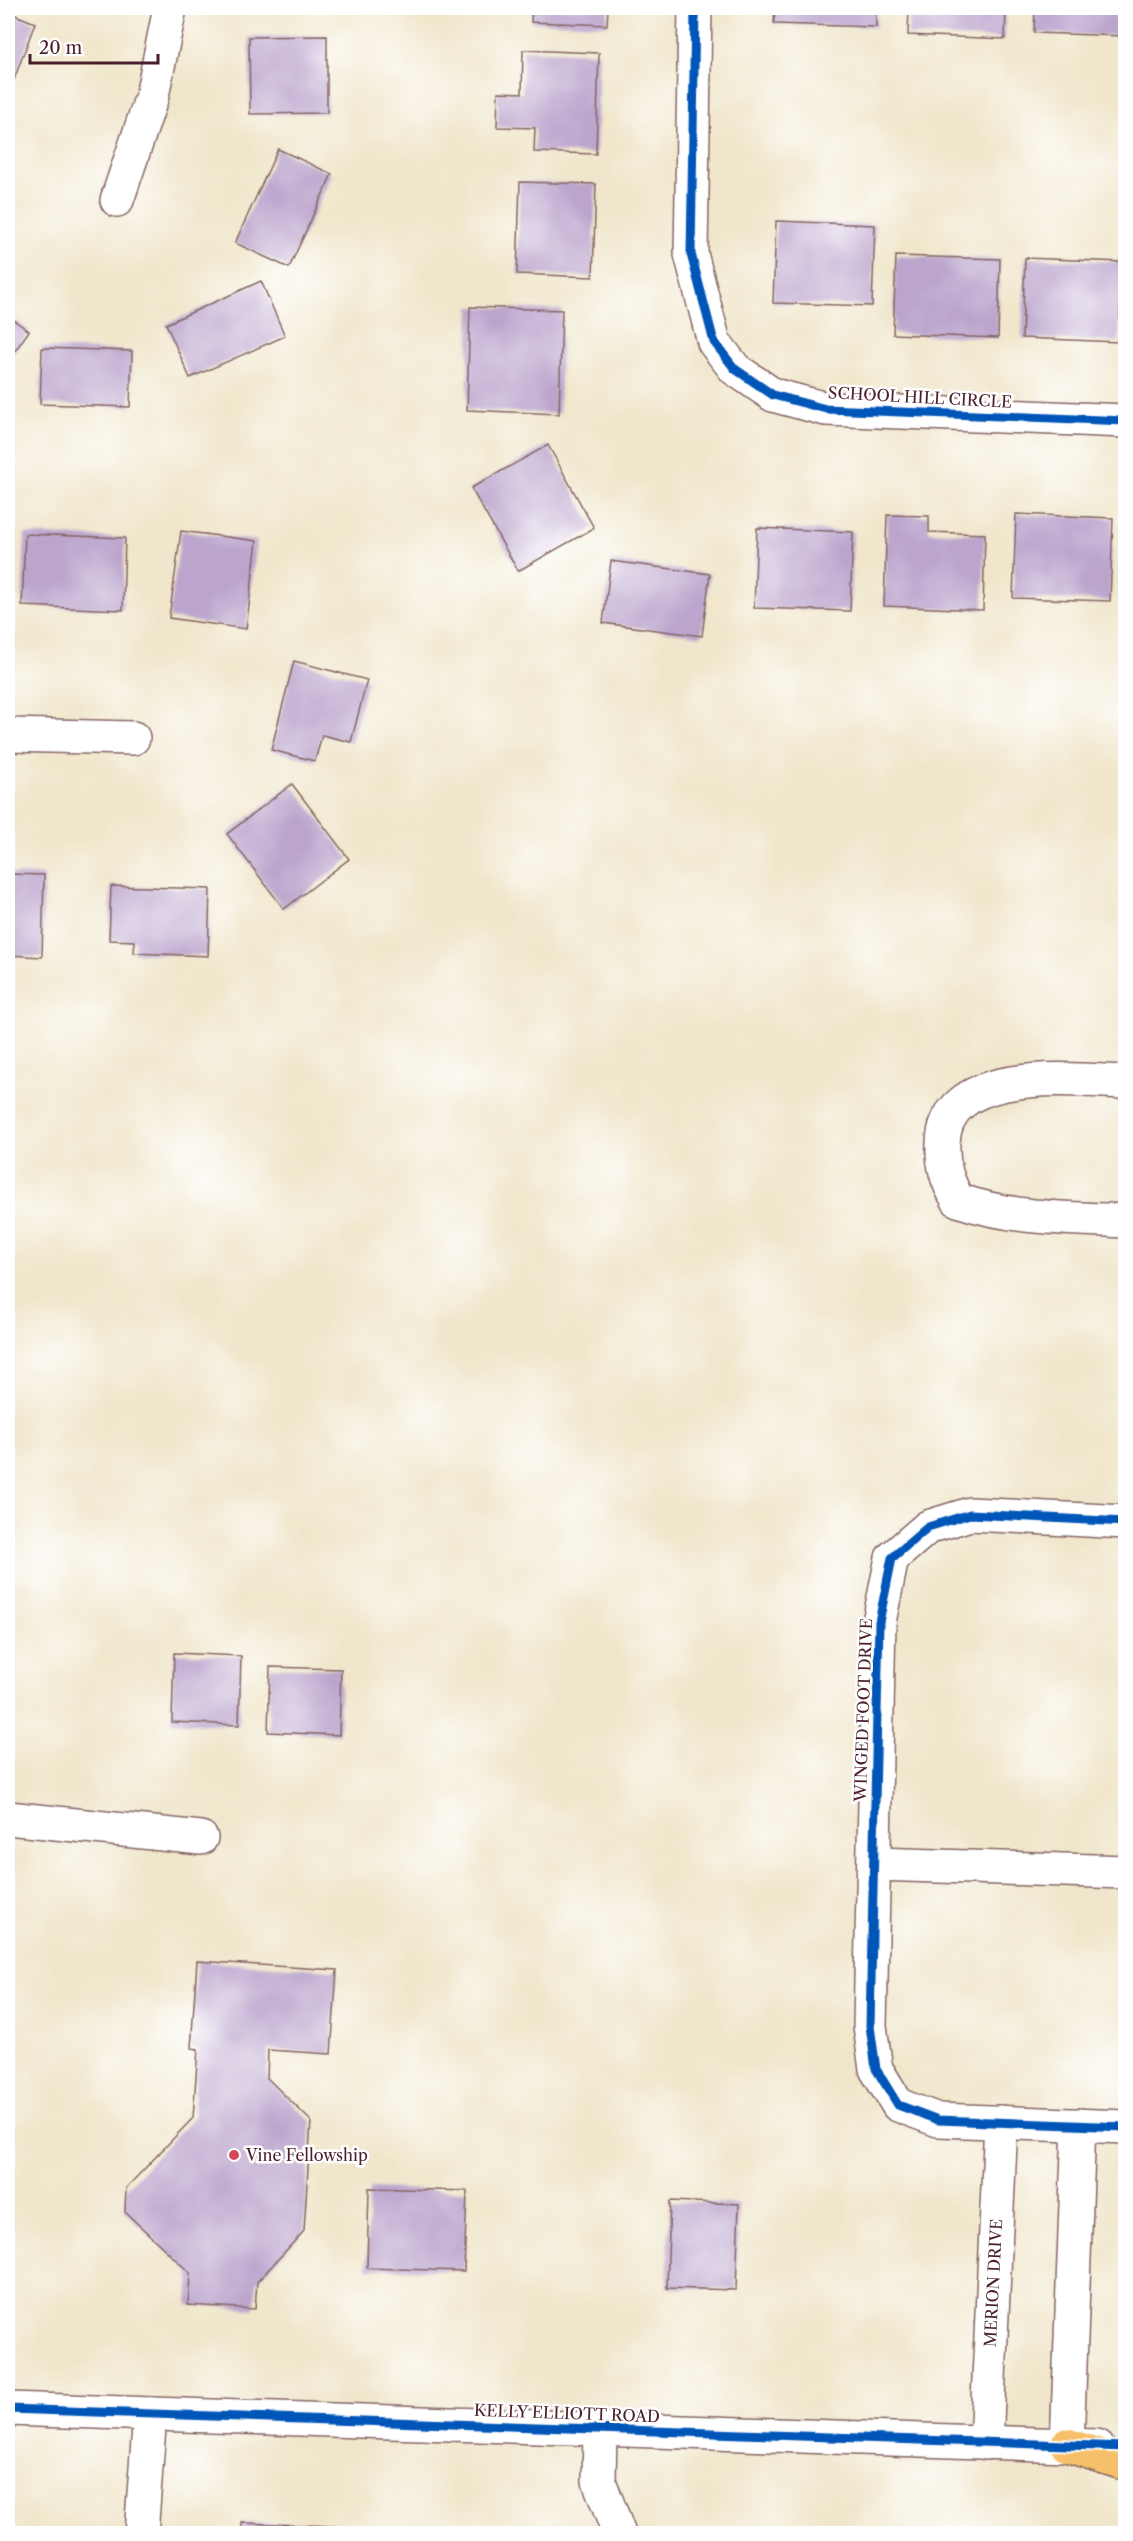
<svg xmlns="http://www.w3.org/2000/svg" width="1133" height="2541" font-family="'Libre Caslon Text',serif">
<rect width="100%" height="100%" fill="#fff"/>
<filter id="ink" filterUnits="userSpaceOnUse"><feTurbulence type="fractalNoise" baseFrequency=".0167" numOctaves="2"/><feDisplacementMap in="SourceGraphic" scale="12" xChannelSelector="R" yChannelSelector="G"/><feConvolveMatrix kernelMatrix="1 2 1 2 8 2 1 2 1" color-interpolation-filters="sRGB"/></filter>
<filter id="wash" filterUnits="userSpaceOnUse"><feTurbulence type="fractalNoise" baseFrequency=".008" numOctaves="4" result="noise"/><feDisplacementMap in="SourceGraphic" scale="24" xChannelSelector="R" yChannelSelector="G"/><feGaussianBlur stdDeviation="1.35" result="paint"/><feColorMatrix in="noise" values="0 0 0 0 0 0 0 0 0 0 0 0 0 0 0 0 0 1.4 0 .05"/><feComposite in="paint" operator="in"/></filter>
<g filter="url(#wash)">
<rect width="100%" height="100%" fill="#f0e6cb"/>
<g id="blocks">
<g fill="#bba5cd">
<path d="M532 8H608L607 25 531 22Z"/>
<path d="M775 8H876V27L774 24Z"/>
<path d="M909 8H1006L1005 39 908 35Z"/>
<path d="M1035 8H1126V36L1034 33Z"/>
<path d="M8 12 35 23 8 96Z"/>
<path d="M327 36V113L250 114 249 37Z"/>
<path d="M523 50 599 53 596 154 534 152 535 128 497 127 498 92 522 93Z"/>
<path d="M278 149 332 174 289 268 235 243Z"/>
<path d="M520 182 596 184 593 277 517 274Z"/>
<path d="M776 221 875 225 872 306 773 303Z"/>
<path d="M896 256 1000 259 998 338 893 334Z"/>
<path d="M1025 258 1122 262 1119 342 1022 338Z"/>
<path d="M261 281 285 336 190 378 166 324Z"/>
<path d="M470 307 562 310 559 414 467 410Z"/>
<path d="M8 316 29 331 8 361Z"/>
<path d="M42 348 132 351 130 407 40 404Z"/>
<path d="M548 445 594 528 518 571 471 488Z"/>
<path d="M1016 514 1113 518 1110 601 1013 598Z"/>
<path d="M887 515 929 516V532L985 534 983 610 884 606Z"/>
<path d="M757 528 853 532 850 611 754 608Z"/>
<path d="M181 531 257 541 246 629 169 618Z"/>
<path d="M25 534 125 538 123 610 22 606Z"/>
<path d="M611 561 710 574 702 636 603 623Z"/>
<path d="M294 661 367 680 351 742 322 735 315 761 271 750Z"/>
<path d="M292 784 349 859 284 909 227 834Z"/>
<path d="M8 874 44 875 42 957 8 955Z"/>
<path d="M111 886 210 889 208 956 134 953 135 941 109 940Z"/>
<path d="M174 1653 241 1656 239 1725 172 1722Z"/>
<path d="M270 1667 341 1669 339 1735 268 1732Z"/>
<path d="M197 1961 337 1970 331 2054 268 2050 267 2078 311 2121 304 2231 257 2282 255 2309 188 2305 190 2273 125 2212 126 2188 193 2118 198 2049 191 2048Z"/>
<path d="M369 2188 467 2191 464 2271 367 2268Z"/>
<path d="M670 2201 739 2204 736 2290 667 2288Z"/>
<path d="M242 2523 335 2526V2534H242Z"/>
</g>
</g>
</g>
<g filter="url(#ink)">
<use href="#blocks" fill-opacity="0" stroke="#846563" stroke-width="1.5"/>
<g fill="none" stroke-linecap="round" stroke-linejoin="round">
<defs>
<g id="minor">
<path d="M695 8 691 254 714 342 735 369 773 395 826 409 1126 421"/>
<path d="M117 200 152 96 170 8"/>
<path d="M8 735 133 738"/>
<path d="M1126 1082C1072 1080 945 1065 943 1143 942 1165 947 1181 958 1200 1011 1219 1069 1218 1126 1221"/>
<path d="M1126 1522 970 1514 928 1527 892 1558 879 1622 870 2026 876 2069 898 2105 938 2120 1126 2127"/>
<path d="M8 1818 201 1838"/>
<path d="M874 1864 1126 1872"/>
<path d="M8 2409 1097 2446"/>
<path d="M600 2429 599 2481 619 2534"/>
<path d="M986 2443 1001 2122"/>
<path d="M1067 2445 1079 2125"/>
<path d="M141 2534 150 2414"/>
</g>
<path id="major" d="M1067 2445 1126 2464"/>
</defs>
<use href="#minor" stroke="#846563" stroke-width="36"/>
<use href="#major" stroke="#846563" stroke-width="36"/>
<use href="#minor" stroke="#fff" stroke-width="33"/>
<use href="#major" stroke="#f6c06b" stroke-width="33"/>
<defs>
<g id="cycleway">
<path d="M695 8 691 254 714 342 735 369 773 395 826 409 1126 421"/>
<path d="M1126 1522 970 1514 928 1527 892 1558 879 1622 870 2026 876 2069 898 2105 938 2120 1126 2127"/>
<path d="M8 2409 1126 2447"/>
</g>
</defs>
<use href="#cycleway" stroke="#fff" stroke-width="13"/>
<use href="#cycleway" stroke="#0057b8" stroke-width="9"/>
</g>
</g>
<circle fill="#d1495b" stroke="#fff" stroke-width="2" cx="234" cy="2155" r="6"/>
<g text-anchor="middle" stroke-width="5" stroke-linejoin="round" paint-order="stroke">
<g font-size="16" fill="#4a1f2b" stroke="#fff">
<text transform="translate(920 397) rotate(3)" y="6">SCHOOL HILL CIRCLE</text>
<text transform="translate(863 1710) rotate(-88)" y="6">WINGED FOOT DRIVE</text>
<text transform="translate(993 2283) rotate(-87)" y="6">MERION DRIVE</text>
<text transform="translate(567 2413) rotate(2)" y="6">KELLY ELLIOTT ROAD</text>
</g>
<g font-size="16" fill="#4a1f2b" stroke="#fff" text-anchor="start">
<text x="246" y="2161">Vine Fellowship</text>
</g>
</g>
<rect width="1133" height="2541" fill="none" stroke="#fff" stroke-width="30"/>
<path d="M30 54v9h128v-9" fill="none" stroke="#4a1f2b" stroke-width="3"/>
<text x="39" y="54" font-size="18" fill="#4a1f2b" stroke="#ffffff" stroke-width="4.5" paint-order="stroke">20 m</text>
</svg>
